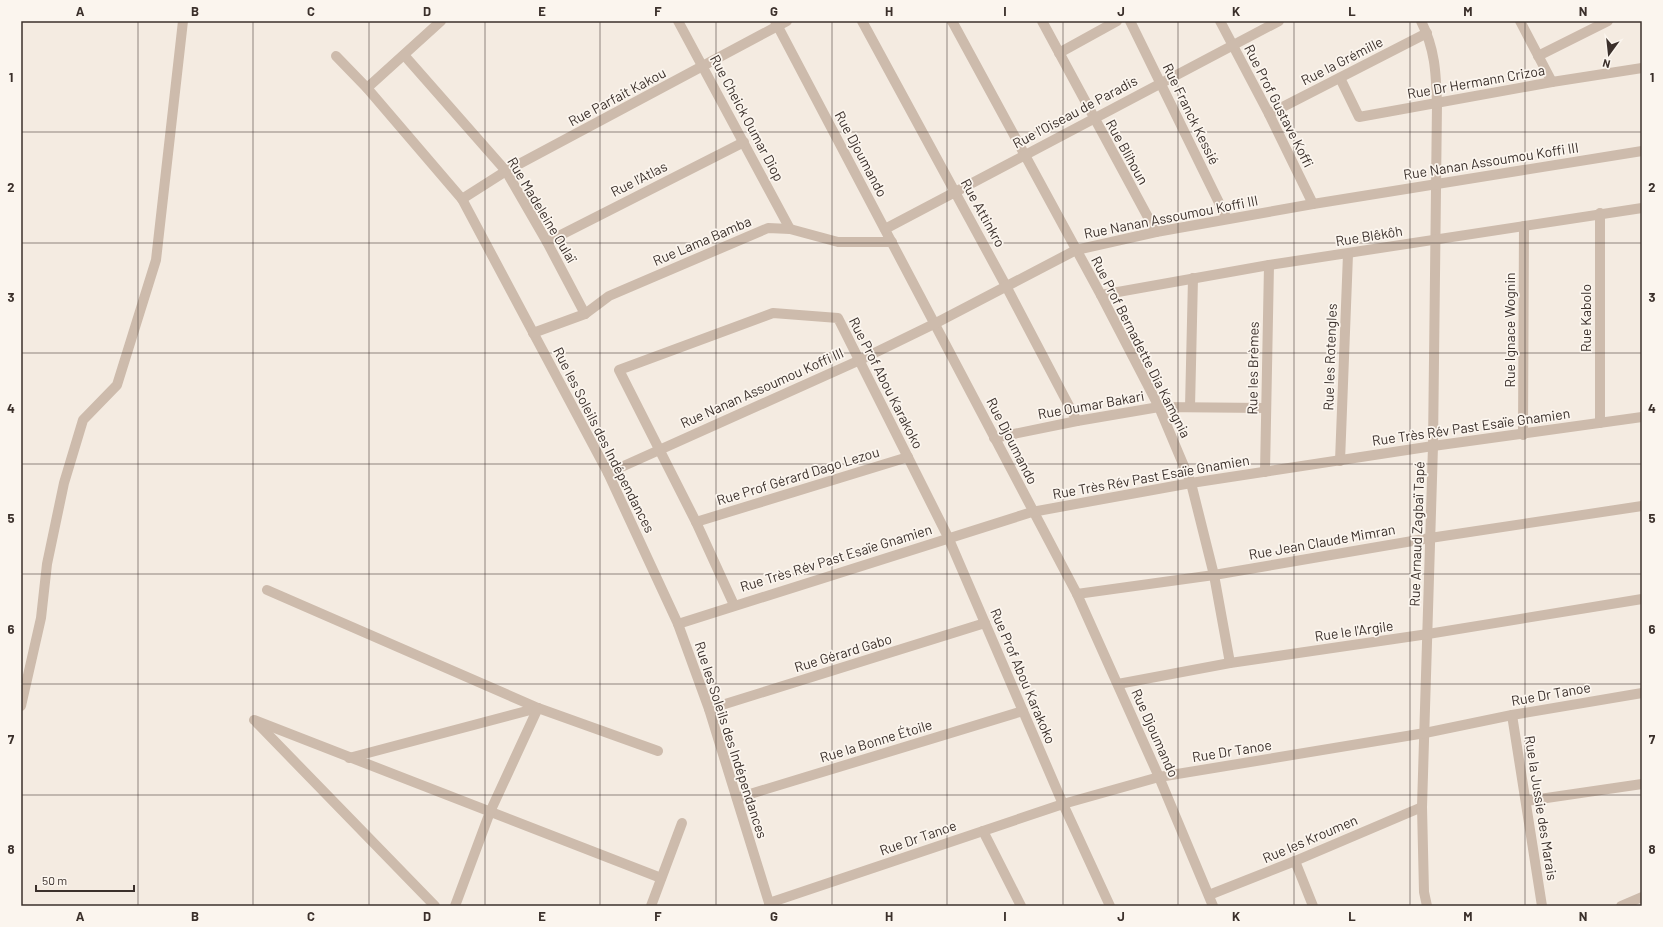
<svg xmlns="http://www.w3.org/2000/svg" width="1663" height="927" font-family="Barlow,sans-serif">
<rect width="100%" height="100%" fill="#f4ebe1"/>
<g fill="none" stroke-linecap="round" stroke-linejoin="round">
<g stroke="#cdbbac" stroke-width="10">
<path d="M678 21 790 229"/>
<path d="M775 21 1077 594 1159 777 1213 906"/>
<path d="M862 21 1006 286 1077 421"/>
<path d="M952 21 1101 295 1159 407 1191 483 1214 575 1230 663"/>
<path d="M1042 21 1156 232"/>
<path d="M1130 21 1227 219"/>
<path d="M1220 21 1269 114 1313 204"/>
<path d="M1421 21C1435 49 1436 72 1437 104L1433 446 1422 807 1424 892 1427 906"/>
<path d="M1520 21 1552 82"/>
<path d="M1059 53 1117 21"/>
<path d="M404 55 506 171 547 242 585 314"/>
<path d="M336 56 367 88 462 199 608 473 678 624 709 709 770 906"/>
<path d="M1538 56 1608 21"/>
<path d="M1340 78 1359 117 1552 82 1642 68"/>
<path d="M367 88 441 21"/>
<path d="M1269 114 1427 33"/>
<path d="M462 199 506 171 787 21"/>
<path d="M885 229 1279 21"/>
<path d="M547 242 744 142"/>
<path d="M1101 295 1269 265 1642 208"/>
<path d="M533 333 585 314 609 296 768 228 790 229 838 242H892"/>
<path d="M1190 407 1193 278"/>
<path d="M1600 423V213"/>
<path d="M1523 435 1524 226"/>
<path d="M994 438 1077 421 1159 407 1266 408"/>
<path d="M1340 461 1348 254"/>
<path d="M1265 472 1269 265"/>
<path d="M608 473 860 360 936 323 1076 250 1156 232 1313 204 1642 151"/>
<path d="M696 522 908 457"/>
<path d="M267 590 538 708 658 751"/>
<path d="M1077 594 1214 575 1430 538 1642 506"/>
<path d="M734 605 696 522 619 370 773 313 838 318 948 537 1063 804 1110 906"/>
<path d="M678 624 1032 512 1191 483 1433 446 1642 417"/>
<path d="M1118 684 1230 663 1428 634 1642 599"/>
<path d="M21 706 41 618 47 564 64 483 83 420 117 385 156 260 183 21"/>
<path d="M709 709 985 623"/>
<path d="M1512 715 1542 906"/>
<path d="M254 720 661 878"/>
<path d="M257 723 435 906"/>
<path d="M349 758 538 708"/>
<path d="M737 798 1023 711"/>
<path d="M1526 801 1642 784"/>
<path d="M983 831 1021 906"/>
<path d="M1295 861 1313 906"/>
<path d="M1209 895 1295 861 1422 807"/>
<path d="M769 903 1063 804 1159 777 1425 733 1512 715 1642 693"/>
<path d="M455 906 490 812 538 708"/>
<path d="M651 906 682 823"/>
<path d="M1621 906 1642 897"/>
</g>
</g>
<path fill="none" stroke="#3b302b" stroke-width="1" stroke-opacity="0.55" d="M138 21V906M253 21V906M369 21V906M485 21V906M600 21V906M716 21V906M832 21V906M947 21V906M1063 21V906M1178 21V906M1294 21V906M1410 21V906M1525 21V906M21 132H1642M21 243H1642M21 353H1642M21 464H1642M21 574H1642M21 684H1642M21 795H1642"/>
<g text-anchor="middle" stroke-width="3.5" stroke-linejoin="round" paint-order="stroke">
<g font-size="14" fill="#3b302b" stroke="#fbf5ee">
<text transform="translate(1342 61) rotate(-27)" y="5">Rue la Grémille</text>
<text transform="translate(1476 82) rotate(-10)" y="5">Rue Dr Hermann Crizoa</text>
<text transform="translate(617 97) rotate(-28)" y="5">Rue Parfait Kakou</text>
<text transform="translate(1279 106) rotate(63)" y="5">Rue Prof Gustave Koffi</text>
<text transform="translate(1075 112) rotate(-28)" y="5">Rue l'Oiseau de Paradis</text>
<text transform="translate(1191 114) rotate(64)" y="5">Rue Franck Kessié</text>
<text transform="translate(747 118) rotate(62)" y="5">Rue Cheick Oumar Diop</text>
<text transform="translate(1127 152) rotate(61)" y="5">Rue Blihoun</text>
<text transform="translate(861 154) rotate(62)" y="5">Rue Djoumando</text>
<text transform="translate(1491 161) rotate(-9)" y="5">Rue Nanan Assoumou Koffi III</text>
<text transform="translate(639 179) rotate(-27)" y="5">Rue l'Atlas</text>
<text transform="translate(542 210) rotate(59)" y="5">Rue Madeleine Oulaï</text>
<text transform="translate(983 213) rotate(61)" y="5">Rue Attinkro</text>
<text transform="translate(1171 217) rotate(-11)" y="5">Rue Nanan Assoumou Koffi III</text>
<text transform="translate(1369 236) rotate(-9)" y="5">Rue Blêkôh</text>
<text transform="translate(702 241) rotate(-23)" y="5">Rue Lama Bamba</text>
<text transform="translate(1586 318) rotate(-90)" y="5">Rue Kabolo</text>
<text transform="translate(1510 330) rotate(-90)" y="5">Rue Ignace Wognin</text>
<text transform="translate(1141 347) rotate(63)" y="5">Rue Prof Bernadette Dia Kamgnia</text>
<text transform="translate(1330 357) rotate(-88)" y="5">Rue les Rotengles</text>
<text transform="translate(1253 368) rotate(-89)" y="5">Rue les Brèmes</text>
<text transform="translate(886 383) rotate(63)" y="5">Rue Prof Abou Karakoko</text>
<text transform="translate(762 388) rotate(-24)" y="5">Rue Nanan Assoumou Koffi III</text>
<text transform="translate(1091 405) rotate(-10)" y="5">Rue Oumar Bakari</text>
<text transform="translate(1471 427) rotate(-8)" y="5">Rue Très Rév Past Esaïe Gnamien</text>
<text transform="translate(604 440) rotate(63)" y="5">Rue les Soleils des Indépendances</text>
<text transform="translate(1012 441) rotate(63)" y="5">Rue Djoumando</text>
<text transform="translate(798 476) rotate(-17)" y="5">Rue Prof Gérard Dago Lezou</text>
<text transform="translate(1151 477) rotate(-10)" y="5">Rue Très Rév Past Esaïe Gnamien</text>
<text transform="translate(1417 534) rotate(-88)" y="5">Rue Arnaud Zagbaï Tapé</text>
<text transform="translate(1322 542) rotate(-10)" y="5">Rue Jean Claude Mimran</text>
<text transform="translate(836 558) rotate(-17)" y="5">Rue Très Rév Past Esaïe Gnamien</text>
<text transform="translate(1354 631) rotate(-8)" y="5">Rue le l'Argile</text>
<text transform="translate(843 653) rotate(-17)" y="5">Rue Gérard Gabo</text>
<text transform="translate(1023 676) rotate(67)" y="5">Rue Prof Abou Karakoko</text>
<text transform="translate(1551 694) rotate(-10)" y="5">Rue Dr Tanoe</text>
<text transform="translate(1155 733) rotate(66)" y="5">Rue Djoumando</text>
<text transform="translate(731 740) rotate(72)" y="5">Rue les Soleils des Indépendances</text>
<text transform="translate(876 741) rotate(-17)" y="5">Rue la Bonne Étoile</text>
<text transform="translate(1232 751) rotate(-9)" y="5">Rue Dr Tanoe</text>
<text transform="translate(1541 808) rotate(81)" y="5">Rue la Jussie des Marais</text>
<text transform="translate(918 838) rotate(-19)" y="5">Rue Dr Tanoe</text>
<text transform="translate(1310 839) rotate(-23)" y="5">Rue les Kroumen</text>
</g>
</g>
<rect width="1663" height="927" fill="none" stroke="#fbf5ee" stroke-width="44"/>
<g transform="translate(1609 54) rotate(195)" stroke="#fbf5ee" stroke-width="3" paint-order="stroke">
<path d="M0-3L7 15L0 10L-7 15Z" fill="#3b302b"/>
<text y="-6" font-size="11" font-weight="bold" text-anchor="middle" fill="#3b302b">N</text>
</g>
<path d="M36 885v6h98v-6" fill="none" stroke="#3b302b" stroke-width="2"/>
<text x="42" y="885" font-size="12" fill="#3b302b" stroke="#fbf5ee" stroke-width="3" paint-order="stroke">50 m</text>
<rect x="22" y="22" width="1619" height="883" fill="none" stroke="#3b302b" stroke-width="1.5"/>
<g font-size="13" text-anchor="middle" font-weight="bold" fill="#3b302b">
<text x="80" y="16">A</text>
<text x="195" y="16">B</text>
<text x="311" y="16">C</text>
<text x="427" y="16">D</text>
<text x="542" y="16">E</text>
<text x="658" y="16">F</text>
<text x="774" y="16">G</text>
<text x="889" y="16">H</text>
<text x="1005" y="16">I</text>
<text x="1121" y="16">J</text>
<text x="1236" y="16">K</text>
<text x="1352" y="16">L</text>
<text x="1468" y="16">M</text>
<text x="1583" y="16">N</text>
<text x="11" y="82">1</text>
<text x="1652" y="82">1</text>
<text x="11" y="192">2</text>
<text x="1652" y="192">2</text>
<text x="11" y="302">3</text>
<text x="1652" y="302">3</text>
<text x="11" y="413">4</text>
<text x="1652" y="413">4</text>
<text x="11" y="523">5</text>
<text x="1652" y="523">5</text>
<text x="11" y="634">6</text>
<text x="1652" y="634">6</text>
<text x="11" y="744">7</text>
<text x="1652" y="744">7</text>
<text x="11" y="854">8</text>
<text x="1652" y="854">8</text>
<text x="80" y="921">A</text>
<text x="195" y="921">B</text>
<text x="311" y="921">C</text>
<text x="427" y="921">D</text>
<text x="542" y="921">E</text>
<text x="658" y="921">F</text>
<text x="774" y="921">G</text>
<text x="889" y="921">H</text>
<text x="1005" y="921">I</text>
<text x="1121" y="921">J</text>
<text x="1236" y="921">K</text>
<text x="1352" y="921">L</text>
<text x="1468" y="921">M</text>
<text x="1583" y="921">N</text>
</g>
</svg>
